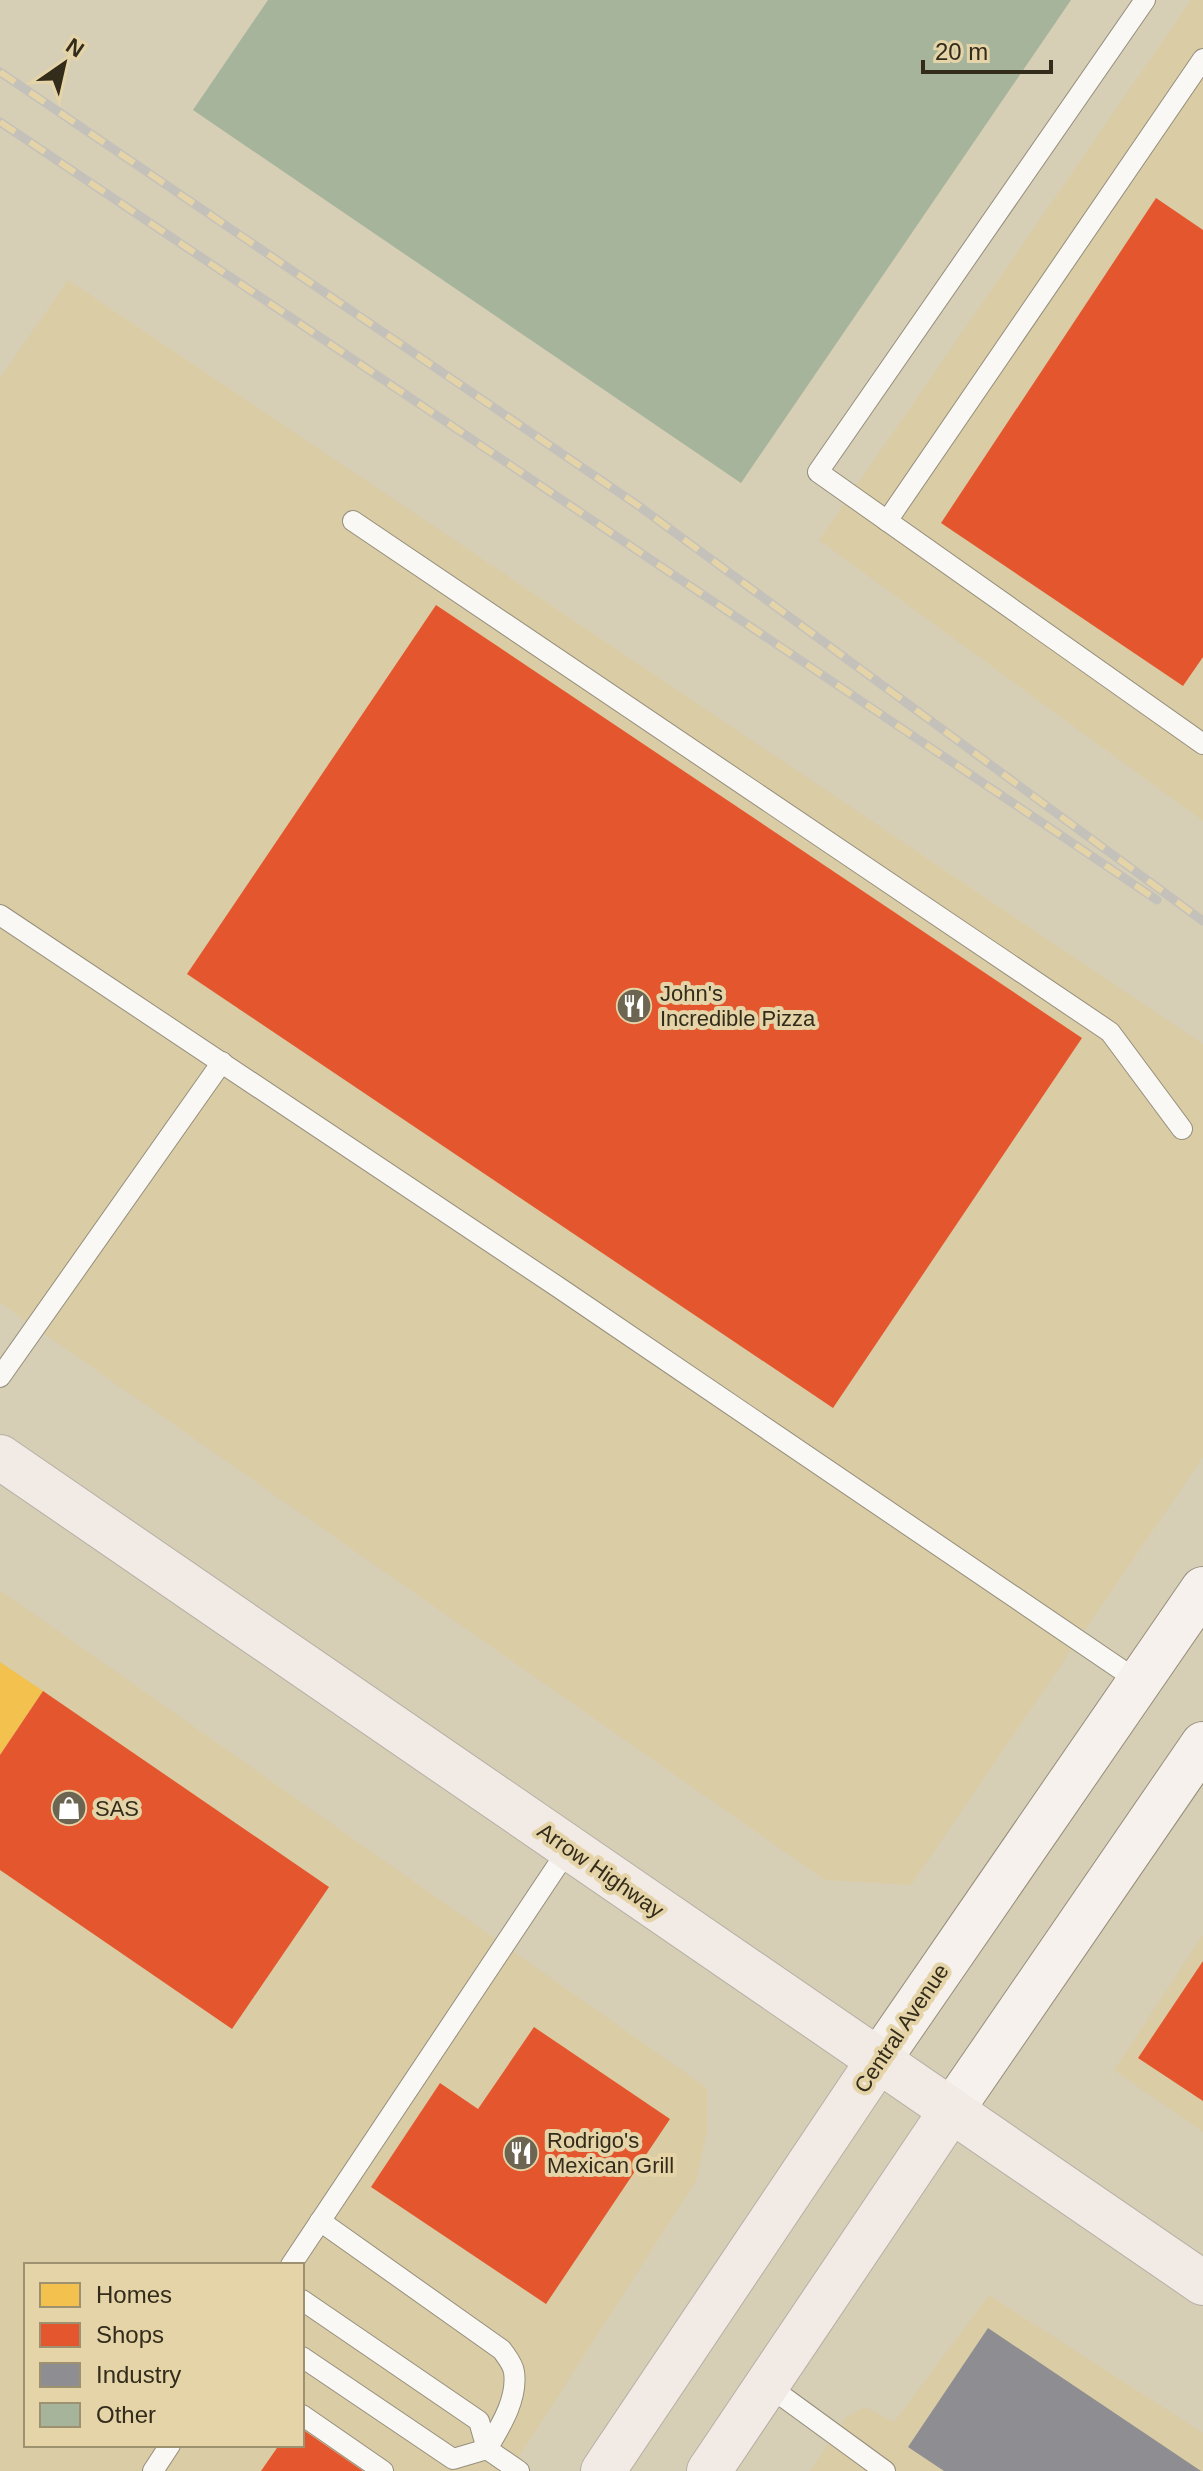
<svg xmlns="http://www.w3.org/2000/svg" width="1203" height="2471" font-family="Arial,sans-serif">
<rect width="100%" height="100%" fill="#d7ceb6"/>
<g fill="#dacca5" fill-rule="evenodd">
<path d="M1191 0H1203V821L819 540Z"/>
<path d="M68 280 1203 1044V1457L911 1885 825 1880 0 1303V378Z"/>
<path d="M0 1590 707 2088V2131L696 2181 510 2471H0ZM26 2265H302V2445H26Z"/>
<path d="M1203 1935V2132L1114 2070Z"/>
<path d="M989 2295 1203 2433V2471H810L846 2417 865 2407 894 2422Z"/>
</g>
<path fill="#f2c14e" d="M0 1662 43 1691 0 1755Z"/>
<g fill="#e4572e">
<path d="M1156 198 1203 230V657L1183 686 941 523Z"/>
<path d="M436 605 1082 1038 833 1408 187 974Z"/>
<path d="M43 1691 329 1887 232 2029 0 1870V1755Z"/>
<path d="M1203 1961V2101L1138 2058Z"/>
<path d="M534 2027 670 2119 546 2304 371 2187 440 2083 478 2109Z"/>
<path d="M302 2429 363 2471H261L279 2445H302Z"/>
</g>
<path fill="#8d8d92" d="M988 2328 1201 2471H944L908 2447Z"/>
<path fill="#a5b49a" d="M268 0H1071L741 483 193 110Z"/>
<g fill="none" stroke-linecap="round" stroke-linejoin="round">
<defs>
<g id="lane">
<path d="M1145 0 818 472 1203 744"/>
<path d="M353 521 1110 1032 1182 1129"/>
<path d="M887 521 1203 59"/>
<path d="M0 915 558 1287 1138 1681"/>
<path d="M0 1377 222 1062"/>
<path d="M291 2265 569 1848"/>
<path d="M302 2300 479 2421 487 2449 519 2471"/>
<path d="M302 2357 453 2459 487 2449C500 2427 518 2399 514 2372 513 2364 506 2356 502 2350L320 2221"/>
<path d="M767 2385 885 2471"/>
<path d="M302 2415 383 2471"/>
<path d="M153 2471 170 2445"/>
</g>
<g id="secondary">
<path d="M878 2061 1203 1589"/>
<path d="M951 2111 1203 1744"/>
</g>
<g id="primary">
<path d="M0 1457 1203 2283"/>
<path d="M603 2471 878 2061"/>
<path d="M709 2471 951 2111"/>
</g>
</defs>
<use href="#lane" stroke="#958e7c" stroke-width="22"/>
<use href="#secondary" stroke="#958e7c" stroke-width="46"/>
<use href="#primary" stroke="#b5b0a4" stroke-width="46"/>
<use href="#lane" stroke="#f9f8f4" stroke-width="20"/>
<use href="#secondary" stroke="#f6f1ec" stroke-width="44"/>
<use href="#primary" stroke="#f1eae5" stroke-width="44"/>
<defs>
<g id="rail">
<path d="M0 72 636 504 1203 921"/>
<path d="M0 122 1157 900"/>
</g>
</defs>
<use href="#rail" stroke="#c3c1ba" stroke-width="9"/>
<use href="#rail" stroke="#e5d4a8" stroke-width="6" stroke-dasharray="18" stroke-linecap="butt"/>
</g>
<defs>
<symbol id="restaurant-disc" viewBox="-11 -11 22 22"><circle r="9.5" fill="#6c6551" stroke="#e5d4a8"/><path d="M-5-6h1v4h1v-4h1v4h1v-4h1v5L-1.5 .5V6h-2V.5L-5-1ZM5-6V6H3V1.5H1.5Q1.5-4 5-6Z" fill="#fff"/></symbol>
<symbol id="shop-disc" viewBox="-11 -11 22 22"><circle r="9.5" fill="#6c6551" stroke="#e5d4a8"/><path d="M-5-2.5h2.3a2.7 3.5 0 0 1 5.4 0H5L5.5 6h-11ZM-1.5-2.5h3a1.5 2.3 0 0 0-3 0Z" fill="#fff"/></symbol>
</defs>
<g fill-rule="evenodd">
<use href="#restaurant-disc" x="614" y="986" width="40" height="40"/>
<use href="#shop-disc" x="49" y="1788" width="40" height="40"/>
<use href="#restaurant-disc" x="501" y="2133" width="40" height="40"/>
</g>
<g text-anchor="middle" stroke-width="8" stroke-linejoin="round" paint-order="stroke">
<g font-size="22" fill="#332c1b" stroke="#e5d4a8" text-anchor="start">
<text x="660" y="1001">John's<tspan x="660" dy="25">Incredible Pizza</tspan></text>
<text x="95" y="1816">SAS</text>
<text x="547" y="2148">Rodrigo's<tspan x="547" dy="25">Mexican Grill</tspan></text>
</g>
<g font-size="22" fill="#332c1b" stroke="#e5d4a8">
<text transform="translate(601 1870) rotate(35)" y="8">Arrow Highway</text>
<text transform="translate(901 2028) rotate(-56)" y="8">Central Avenue</text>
</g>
</g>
<rect x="24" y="2263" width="280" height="184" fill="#e5d4a8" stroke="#9e9170" stroke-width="2"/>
<rect x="40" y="2283" width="40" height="24" fill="#f2c14e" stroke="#9e9170" stroke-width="2"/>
<text x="96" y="2303" font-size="24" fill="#332c1b">Homes</text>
<rect x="40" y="2323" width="40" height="24" fill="#e4572e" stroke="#9e9170" stroke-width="2"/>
<text x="96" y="2343" font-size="24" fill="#332c1b">Shops</text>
<rect x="40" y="2363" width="40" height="24" fill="#8d8d92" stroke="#9e9170" stroke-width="2"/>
<text x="96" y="2383" font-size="24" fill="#332c1b">Industry</text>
<rect x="40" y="2403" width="40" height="24" fill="#a5b49a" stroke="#9e9170" stroke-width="2"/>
<text x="96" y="2423" font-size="24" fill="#332c1b">Other</text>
<g transform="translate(64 64) rotate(34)" stroke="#e5d4a8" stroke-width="6" paint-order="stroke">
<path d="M0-6L14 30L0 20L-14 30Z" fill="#332c1b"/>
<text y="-12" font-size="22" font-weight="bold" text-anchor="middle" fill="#332c1b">N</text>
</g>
<path d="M923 60v12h128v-12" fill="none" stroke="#332c1b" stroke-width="4"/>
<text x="935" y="60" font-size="24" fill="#332c1b" stroke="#e5d4a8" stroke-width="6" paint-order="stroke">20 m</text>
</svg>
